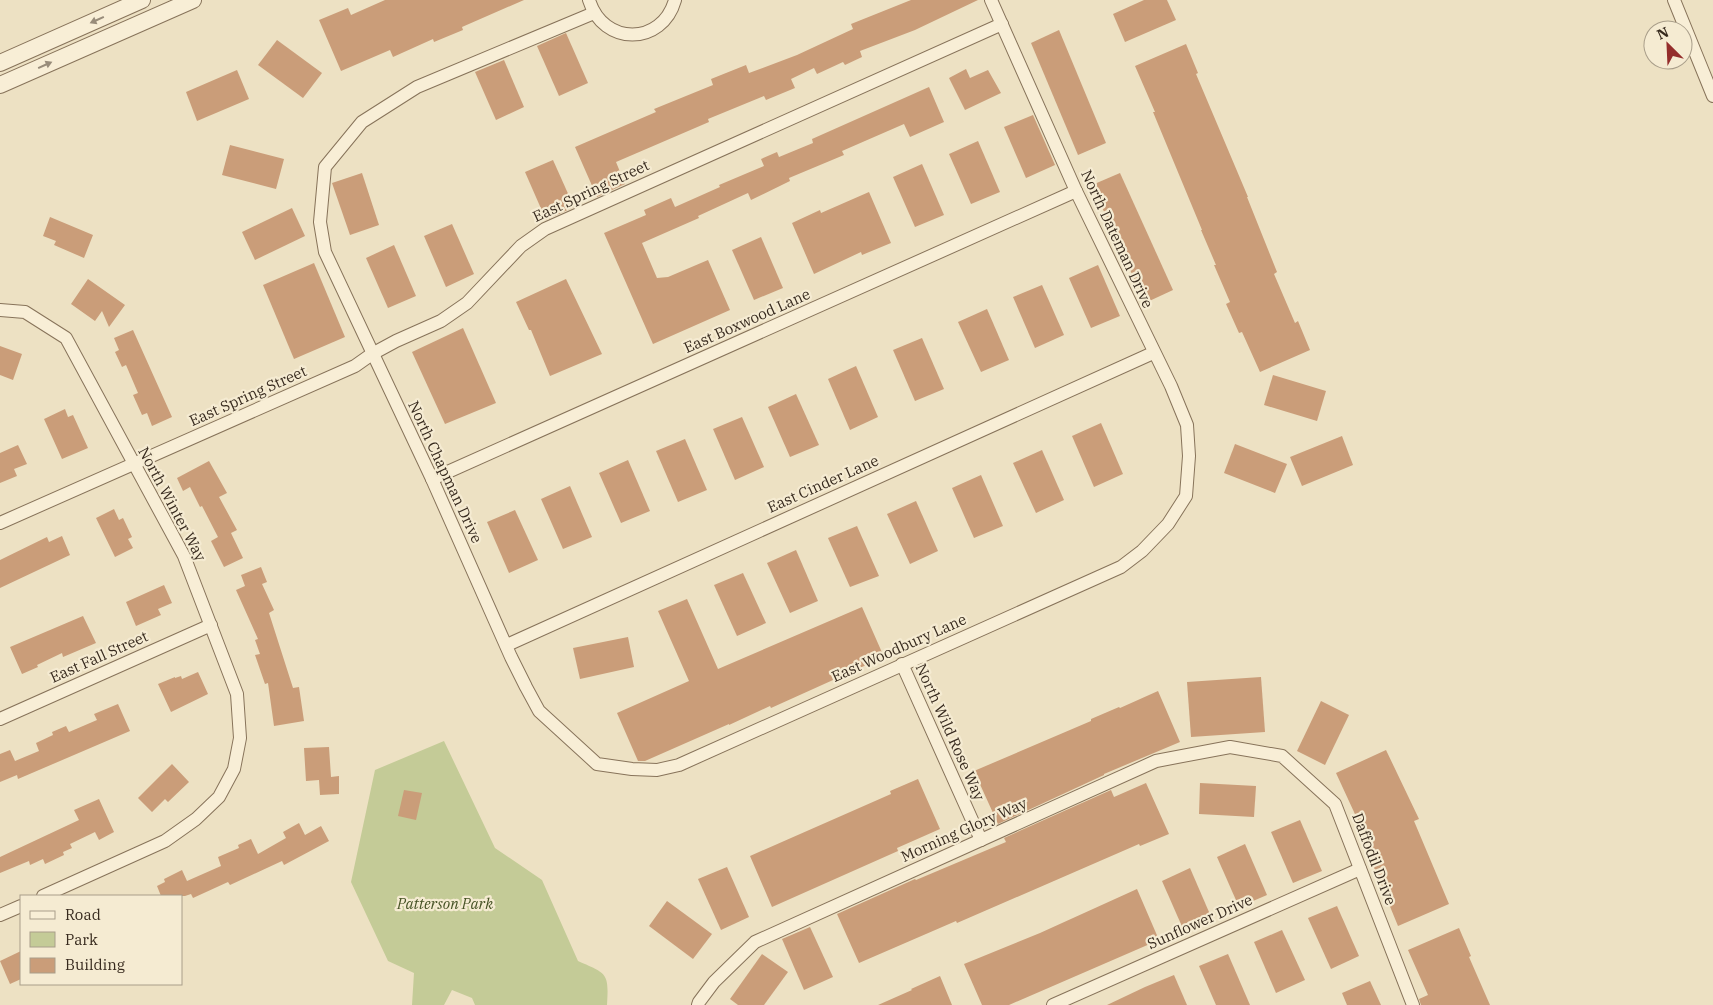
<svg xmlns="http://www.w3.org/2000/svg" width="1713" height="1005" font-family="'IBM Plex Serif',serif">
<rect width="100%" height="100%" fill="#ede1c3"/>
<path fill="#c4cb97" d="M444 741 495 848 542 880 578 961C607 974 609 972 607 1005H475L472 998 452 990 444 1005H412L414 973 388 961 351 882 375 770Z"/>
<g fill="#ca9d79">
<path d="M385 0H524L462 27 463 30 434 42 433 39 393 57 390 50 341 71 319 20 348 8 351 15Z"/>
<path d="M911 0H978L915 30 860 51 862 57 845 65 843 62 817 74 814 68 791 79 795 88 766 100 764 96 708 119 709 122 616 162 625 184 597 197 575 147 656 112 654 109 713 85 711 79 746 65 749 73 797 55 853 29 851 24Z"/>
<path d="M1144 0H1167L1176 20 1125 42 1113 14Z"/>
<path d="M1059 30 1106 143 1078 155 1031 43Z"/>
<path d="M566 33 588 83 559 96 537 46Z"/>
<path d="M277 40 322 73 303 98 258 65Z"/>
<path d="M1186 44 1198 73 1196 74 1248 197H1247L1277 272 1274 274 1295 323 1298 321 1310 350 1260 372 1242 332 1239 333 1226 304 1230 302 1214 265H1216L1201 230H1202L1153 112H1155L1135 66Z"/>
<path d="M504 60 524 107 496 120 475 72Z"/>
<path d="M966 69 970 78 988 70 1001 93 965 110 949 78Z"/>
<path d="M237 70 249 99 197 121 186 92Z"/>
<path d="M929 87 944 122 910 137 904 124 842 151 844 155 789 178 790 181 751 200 748 193 698 216 699 218 642 243 657 278 668 277 708 260 730 310 653 344 604 233 646 215 644 210 671 198 675 207 720 187 719 185 764 166 761 159 777 152 779 157 813 143 812 139Z"/>
<path d="M1033 115 1055 165 1026 178 1004 127Z"/>
<path d="M978 141 1000 192 971 204 949 154Z"/>
<path d="M230 145 284 159 276 189 222 175Z"/>
<path d="M553 160 574 207 546 220 525 172Z"/>
<path d="M922 164 944 215 915 227 893 177Z"/>
<path d="M362 173 379 225 350 235 332 183Z"/>
<path d="M1120 173 1173 290 1145 303 1092 185Z"/>
<path d="M869 192 891 243 862 255 861 252 814 274 792 223 820 210 821 213Z"/>
<path d="M292 208 305 236 255 260 242 232Z"/>
<path d="M50 217 93 235 84 258 54 245 56 241 43 236Z"/>
<path d="M452 224 474 274 446 287 424 236Z"/>
<path d="M761 237 783 288 754 300 732 250Z"/>
<path d="M394 245 416 296 388 308 366 258Z"/>
<path d="M314 263 345 337 294 359 263 285Z"/>
<path d="M1098 265 1120 316 1091 328 1069 278Z"/>
<path d="M88 279 125 305 109 327 102 311 95 321 71 304Z"/>
<path d="M566 279 602 354 550 376 531 330H529L516 302Z"/>
<path d="M1042 285 1064 335 1035 348 1013 297Z"/>
<path d="M987 309 1009 360 981 372 958 322Z"/>
<path d="M463 328 496 403 445 424 412 352Z"/>
<path d="M133 330 172 417 152 426 147 413 142 415 133 395 138 393 126 365 122 367 115 352 119 350 114 338Z"/>
<path d="M922 338 944 389 915 401 893 350Z"/>
<path d="M0 346 22 354 13 380 0 375Z"/>
<path d="M856 366 878 417 850 430 828 379Z"/>
<path d="M1273 375 1326 391 1317 421 1264 405Z"/>
<path d="M796 394 819 445 790 457 768 407Z"/>
<path d="M65 409 68 417 73 415 88 448 62 459 44 419Z"/>
<path d="M742 417 764 467 735 480 713 429Z"/>
<path d="M1101 423 1123 474 1094 487 1072 436Z"/>
<path d="M1342 436 1353 465 1302 486 1290 457Z"/>
<path d="M685 439 707 490 678 502 656 451Z"/>
<path d="M1235 444 1287 464 1275 493 1224 473Z"/>
<path d="M18 445 27 464 14 469 17 476 0 483V453Z"/>
<path d="M1042 450 1064 500 1036 513 1013 463Z"/>
<path d="M628 460 650 511 621 523 599 473Z"/>
<path d="M209 461 227 493 219 497 237 530 231 533 243 558 224 567 211 541 218 537 202 506 200 507 190 487 183 491 177 478Z"/>
<path d="M981 475 1003 526 974 538 952 488Z"/>
<path d="M570 486 592 537 563 549 541 499Z"/>
<path d="M916 501 938 551 910 564 887 514Z"/>
<path d="M114 509 119 520 123 518 132 537 128 539 133 548 115 557 96 518Z"/>
<path d="M515 510 538 560 509 573 487 522Z"/>
<path d="M857 526 879 576 850 587 828 538Z"/>
<path d="M62 536 70 555 0 588V560L47 537 49 542Z"/>
<path d="M796 550 818 601 790 613 767 563Z"/>
<path d="M261 567 267 582 262 584 274 610 269 613 293 688 299 687 304 721 274 726 268 683 265 684 255 655 260 654 255 640 258 639 236 590 245 586 241 575Z"/>
<path d="M743 573 766 623 737 636 714 585Z"/>
<path d="M164 585 172 603 158 609 161 615 136 626 126 602Z"/>
<path d="M687 599 718 669 862 607 884 657 771 708 770 706 729 725V724L645 761H638L617 713 689 681 658 611Z"/>
<path d="M83 616 96 643 63 657 62 653 37 665 38 667 22 674 10 647Z"/>
<path d="M628 637 634 667 580 679 573 648Z"/>
<path d="M198 672 208 694 171 712 158 684 175 677V678L181 676 182 679Z"/>
<path d="M1261 677 1265 732 1191 737 1187 682Z"/>
<path d="M1158 691 1180 742 1104 774V775L998 824 974 771 1091 721V719L1119 707 1120 708Z"/>
<path d="M1321 701 1349 715 1325 765 1297 751Z"/>
<path d="M118 704 130 731 18 779 17 775 0 782V754L10 750 15 761 39 751 36 743 53 735 52 732 66 726 69 732 97 720 94 714Z"/>
<path d="M329 747 331 777 339 776V794L320 795 319 780 306 781 304 748Z"/>
<path d="M1386 750 1419 819 1414 821 1449 904 1398 926 1368 853 1372 851 1336 773Z"/>
<path d="M172 764 189 782 168 802 165 799 152 812 138 798Z"/>
<path d="M918 779 940 829 897 848 898 851 772 907 750 856 891 794 890 791Z"/>
<path d="M1146 783 1169 834 1140 846 1139 844 957 923 956 921 859 963 837 914 915 879 916 880 1006 842 1004 838 1111 790 1114 797Z"/>
<path d="M1200 783 1256 786 1254 817 1199 814Z"/>
<path d="M404 790 422 793 416 820 398 816Z"/>
<path d="M99 799 114 832 99 840 95 832 70 844 72 848 63 852 64 855 45 864 43 859 30 865 29 861 0 873V857L79 820 74 810Z"/>
<path d="M1300 820 1322 871 1293 883 1271 832Z"/>
<path d="M299 823 305 835 321 826 329 841 284 865 282 861 230 885 228 882 193 898 191 894 185 896H161L157 886 165 882 164 879 182 870 187 881 221 866 218 857 239 848 238 845 251 839 258 854 286 838 283 832Z"/>
<path d="M1245 844 1267 895 1239 907 1217 857Z"/>
<path d="M727 867 749 917 721 930 698 879Z"/>
<path d="M1190 868 1212 919 1184 931 1162 881Z"/>
<path d="M1137 889 1159 940 1009 1005H982L964 964 1040 933Z"/>
<path d="M667 901 712 934 693 959 649 926Z"/>
<path d="M1337 906 1359 956 1331 969 1308 918Z"/>
<path d="M810 927 833 977 804 990 782 939Z"/>
<path d="M1459 928 1471 956 1469 957 1490 1005H1421L1419 999 1428 995 1408 950Z"/>
<path d="M1282 930 1305 980 1276 993 1254 942Z"/>
<path d="M21 951V979L10 984 0 961Z"/>
<path d="M762 954 788 972 764 1005H738L730 999Z"/>
<path d="M1228 954 1250 1005H1216L1199 966Z"/>
<path d="M1174 975 1187 1005H1107L1145 987Z"/>
<path d="M940 976 952 1005H878L912 990 911 989Z"/>
<path d="M1370 981 1381 1005H1347L1342 993Z"/>
</g>
<g fill="none" stroke-linecap="round" stroke-linejoin="round">
<defs>
<g id="minor">
<path d="M589 0C603 46 662 46 675 0"/>
<path d="M1674 0 1713 96"/>
<path d="M594 13 417 87 362 122 325 167 320 222 325 252 432 479 511 657 526 687 539 711 597 764 632 769 657 770 679 765 1121 567 1142 551 1168 524 1186 496 1189 456 1187 425 1171 386 1076 191 991 0"/>
<path d="M0 310 25 312 66 338 184 556 237 694 240 738 234 769 219 797 196 819 165 841 43 896"/>
<path d="M432 479 1076 191"/>
<path d="M0 523 355 366 372 354 396 341 441 321 467 303 521 246 545 229 1002 24"/>
<path d="M507 645 1153 353"/>
<path d="M902 664 981 840"/>
<path d="M0 719 211 625"/>
<path d="M0 915 21 906"/>
<path d="M698 1005 699 1002 714 982 755 942 1156 761 1230 747 1282 756 1335 804 1413 1005"/>
<path d="M1053 1005 1360 869"/>
</g>
<g id="tertiary">
<path d="M0 63 142 0"/>
<path d="M0 85 193 0"/>
</g>
</defs>
<use href="#minor" stroke="#87735a" stroke-width="14"/>
<use href="#tertiary" stroke="#87735a" stroke-width="18"/>
<use href="#minor" stroke="#f8eed6" stroke-width="12"/>
<use href="#tertiary" stroke="#f8eed6" stroke-width="16"/>
</g>
<defs><path id="oneway-solid" d="M-6-.8H1V-3.2L6.5 0L1 3.2V.8H-6Z" transform="scale(1.25)"/></defs>
<g fill="#988c7a">
<use href="#oneway-solid" transform="translate(97 20) rotate(156)"/>
<use href="#oneway-solid" transform="translate(45 65) rotate(-24)"/>
</g>
<g text-anchor="middle" stroke-width="4.5" stroke-linejoin="round" paint-order="stroke">
<g font-size="15" fill="#372a1e" stroke="#f5ebd2">
<text transform="translate(591 191) rotate(-25)" y="5">East Spring Street</text>
<text transform="translate(1117 239) rotate(65)" y="5">North Dateman Drive</text>
<text transform="translate(747 321) rotate(-24)" y="5">East Boxwood Lane</text>
<text transform="translate(248 396) rotate(-24)" y="5">East Spring Street</text>
<text transform="translate(445 472) rotate(65)" y="5">North Chapman Drive</text>
<text transform="translate(823 484) rotate(-24)" y="5">East Cinder Lane</text>
<text transform="translate(172 504) rotate(62)" y="5">North Winter Way</text>
<text transform="translate(899 648) rotate(-24)" y="5">East Woodbury Lane</text>
<text transform="translate(99 657) rotate(-24)" y="5">East Fall Street</text>
<text transform="translate(950 732) rotate(66)" y="5">North Wild Rose Way</text>
<text transform="translate(964 830) rotate(-24)" y="5">Morning Glory Way</text>
<text transform="translate(1374 859) rotate(69)" y="5">Daffodil Drive</text>
<text transform="translate(1200 922) rotate(-24)" y="5">Sunflower Drive</text>
</g>
<g font-size="15" font-style="italic" fill="#465325" stroke="#f5ebd2">
<text x="445" y="909">Patterson Park</text>
</g>
</g>
<rect x="20" y="895" width="162" height="90" fill="#f5ebd2" stroke="#a99e8a"/>
<rect x="30" y="911" width="25" height="8" fill="#f8eed6" stroke="#a99e8a"/>
<text x="65" y="920" font-size="15" fill="#372a1e">Road</text>
<rect x="30" y="932" width="25" height="15" fill="#c4cb97" stroke="#a99e8a"/>
<text x="65" y="945" font-size="15" fill="#372a1e">Park</text>
<rect x="30" y="958" width="25" height="15" fill="#ca9d79" stroke="#a99e8a"/>
<text x="65" y="970" font-size="15" fill="#372a1e">Building</text>
<g transform="translate(1668 45) rotate(336)"><circle r="24" fill="#f5ebd2" stroke="#a99e8a"/>
<path d="M0-4L9 19L0 12L-9 19Z" fill="#942d2b"/>
<text y="-8" font-size="14" font-weight="bold" text-anchor="middle" fill="#372a1e">N</text>
</g>
</svg>
